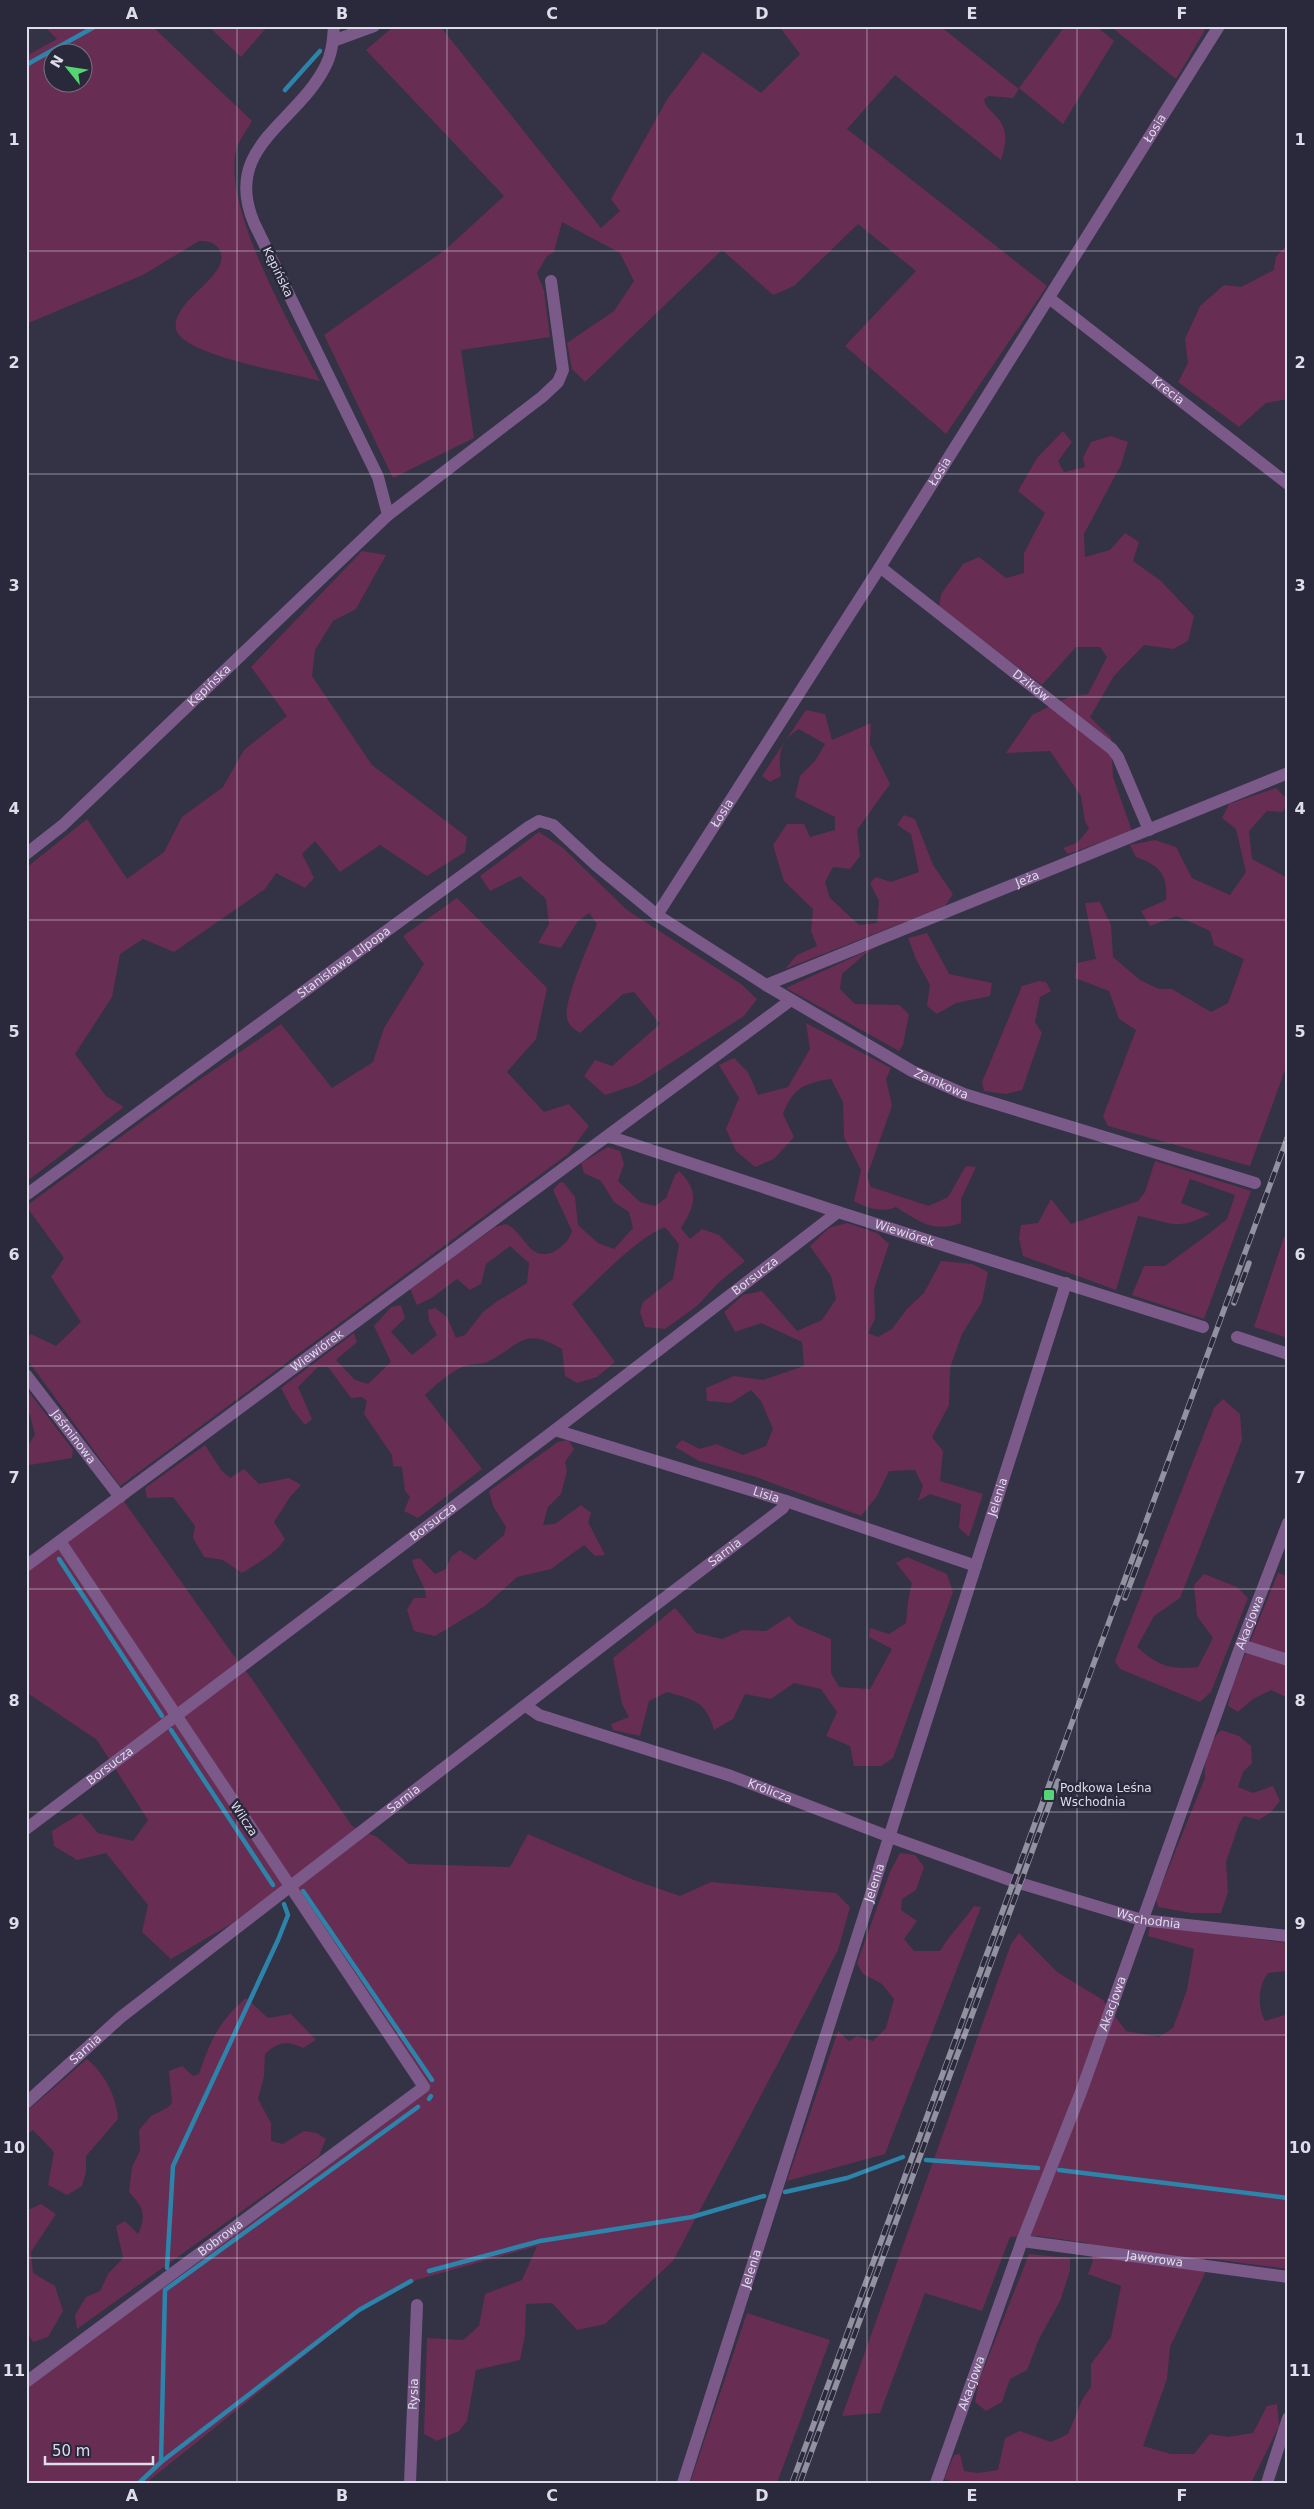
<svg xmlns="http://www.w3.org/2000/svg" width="1314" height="2509" font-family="'DejaVu Sans',sans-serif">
<rect width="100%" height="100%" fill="#343245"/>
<g fill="#682d52" fill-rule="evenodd">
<path d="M44 26H152L252 121C247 130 238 141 236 151 223 210 292 328 320 381 293 373 182 356 176 329 170 300 235 275 219 249 214 242 208 241 199 241L143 275 26 324V56L57 39ZM82 52V82H52V52Z"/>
<path d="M208 26H268L241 57Z"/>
<path d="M394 26H440L601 228 620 211 611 199 668 98 703 52 761 93 800 54 779 26H940L1019 89 1013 98 989 96 984 99C985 105 988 108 992 112 1009 128 1007 139 1001 160L895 75 847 129 1047 286 946 434 845 346 916 271 858 224 794 286 773 295 722 250 585 382 572 369 567 343 614 311 634 281 620 253 562 222 554 252 547 256 537 273 544 291 550 337 461 350 474 438 393 478 324 335 445 250 504 196 366 50Z"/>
<path d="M1065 26H1096L1114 41 1063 124 1019 88Z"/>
<path d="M1110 26H1200L1205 30 1176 79Z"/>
<path d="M1288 243V274L1285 279 1288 285V399L1266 403 1239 427 1178 382 1188 363 1185 339 1200 306 1224 285 1241 287 1274 270 1276 257Z"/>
<path d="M1063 431 1072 442 1058 461 1064 472 1085 467 1083 458 1091 442 1111 436 1128 442 1121 465 1084 534 1085 557 1110 550 1125 533 1139 542 1133 561 1161 581 1194 616 1188 641 1173 649 1144 645 1114 676 1090 717 1111 738 1113 777 1132 831 1068 854 1063 848 1077 843 1089 829 1085 821 1081 796 1050 751 1006 753 1032 715 1069 697 1088 694 1107 657 1100 647H1076L1042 685 939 608 941 594 963 564 979 557 1006 578 1024 573V553L1045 513 1018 491 1037 458Z"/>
<path d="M362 551 386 555 356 609 333 621 315 650 312 676 372 765 467 837 465 852 427 876 380 845 340 872 315 841 302 854 314 878 305 888 276 873 265 889 174 952 143 939 120 954 112 997 75 1054 106 1096 124 1107 26 1182V868L87 819 127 879 164 852 182 817 223 787 244 750 287 716 251 667Z"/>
<path d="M806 710 825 714 832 740 871 723 870 744 890 784 857 830 860 856 850 869 833 867 825 882 830 898 859 925 877 923 879 901 870 883 876 877 891 882 919 872 911 834 897 825 904 815 915 819 933 865 953 894 945 906 785 969 797 955 817 946 811 931 813 909 784 881 773 845 787 824H804L810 837 835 830V817L795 797 800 776 815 761 825 744 799 729C779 741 778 756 781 776L770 782 762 776Z"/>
<path d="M1276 788 1288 800 1283 812 1267 811 1249 831 1252 859 1288 878V1062L1250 1166 1108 1126 1103 1116 1136 1030 1119 1019 1109 991 1075 978 1077 963 1096 959 1085 903 1100 902 1111 925 1113 957 1140 980 1159 989H1172L1211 1012 1228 1003 1244 959 1214 945 1210 931 1177 916 1150 926 1141 911 1166 900C1168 874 1160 866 1136 857L1130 845 1155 840 1176 847 1192 878 1230 895 1246 872 1236 829 1222 818 1229 804Z"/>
<path d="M539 832 563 848 627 910 741 984 757 999 744 1016 638 1084 605 1095 584 1076 595 1060 612 1066 660 1024 634 992 623 994 580 1033C574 1029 569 1026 567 1018 563 1001 590 942 597 924L589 913 578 921 561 948 538 943 549 924 546 899 520 876 490 891 480 876Z"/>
<path d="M457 898 547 988 536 1039 507 1072 544 1112 569 1104 589 1126 568 1154 120 1486 26 1358V1338L31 1334 56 1346 81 1322 51 1277 64 1258 26 1206 193 1084 281 1024 332 1088 373 1062 384 1028 424 964 403 936Z"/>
<path d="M927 933 949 974 992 983 990 996 956 1003 937 1014 927 1006 930 985 916 959 908 938Z"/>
<path d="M880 945 866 953 842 974 840 989 855 1004 899 1005 909 1014 903 1045 899 1051 786 988Z"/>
<path d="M1039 981 1046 982 1051 991 1040 997 1035 1022 1042 1033 1022 1090 1006 1094 984 1091 982 1082 1022 986Z"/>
<path d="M806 1023 891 1068 886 1079 892 1106 867 1176 871 1187 929 1206 948 1197 966 1166 976 1167 961 1199V1223C933 1233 920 1222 896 1207 883 1213 866 1208 854 1201L861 1170 844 1137 843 1102 831 1079C804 1083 793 1088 783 1114L794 1137 774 1159 755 1167 736 1151 726 1129 739 1098 719 1065 734 1058 748 1072 758 1095 788 1087 810 1049Z"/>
<path d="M608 1147 620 1151 624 1164 618 1181 640 1202 655 1206 666 1198 675 1175 679 1171C700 1192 695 1205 681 1228L690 1239 702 1229 719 1235 745 1261 718 1283 697 1306 665 1329 645 1327 640 1312 643 1302 673 1279 679 1244 665 1227C635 1239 597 1281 572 1304L615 1362 597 1377 577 1383 565 1376 562 1349C522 1325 521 1346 487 1362 481 1365 472 1363 465 1366 449 1372 437 1384 425 1395L482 1469 418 1518 404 1511 410 1497 405 1491 402 1467 393 1466 392 1455 364 1414 367 1401 362 1397 351 1398 328 1367H318L298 1387 312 1419 305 1425 292 1409 281 1388 354 1333 357 1342 336 1360 355 1380 368 1384 391 1362 374 1326 391 1307 401 1305 405 1318 391 1332 412 1355 437 1335 429 1321 428 1310 435 1308 447 1317 456 1338 465 1335 483 1312 496 1302 527 1283 529 1263 510 1246 486 1264 481 1284 470 1290 457 1279 433 1297 417 1305 410 1289 495 1227 506 1224C525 1232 529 1264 555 1251 563 1246 569 1241 572 1231L553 1190 559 1183 563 1182 575 1197 578 1225 598 1243 614 1249 633 1228 629 1212 614 1202 601 1181 584 1173 581 1163Z"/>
<path d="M1155 1161 1251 1191 1204 1319 1132 1295 1144 1266H1165L1211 1232 1227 1219 1235 1195 1190 1179 1181 1203 1210 1214C1176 1231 1173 1223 1138 1216L1116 1290 1023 1256 1019 1238 1021 1225 1038 1223 1051 1199 1071 1224 1138 1201 1145 1192Z"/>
<path d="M847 1223 877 1233 889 1244 874 1289 875 1319 868 1333 878 1337 892 1329 907 1309 924 1293 941 1261 972 1264 988 1272 982 1302 962 1334 950 1368 949 1405 932 1437 943 1451 940 1481 983 1494 969 1537 959 1528 961 1504 930 1494 918 1501 923 1486 915 1470 889 1471 877 1496 861 1516 756 1477 699 1461 675 1447 682 1440 700 1449 716 1444 743 1455 766 1446 773 1429 761 1401 751 1390 731 1403 707 1401 706 1388 734 1376 763 1380 804 1366 802 1342 761 1323 735 1332 724 1312 743 1295 762 1291 797 1331 822 1320 836 1299 831 1276 810 1246 829 1228Z"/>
<path d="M1288 1234V1338L1254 1327 1284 1237Z"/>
<path d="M26 1388 73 1450 72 1458 30 1465 26 1462V1448L35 1435 30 1415 26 1412Z"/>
<path d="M1223 1399 1240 1414 1242 1440 1180 1598 1154 1616 1137 1647C1158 1666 1170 1670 1198 1667L1213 1638 1197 1616 1194 1585 1204 1574 1237 1587 1248 1598 1211 1692 1200 1702 1120 1669 1115 1661 1214 1408Z"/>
<path d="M568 1440 574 1449 565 1462 567 1471 561 1494 548 1507 543 1525 555 1524 581 1505 591 1513 588 1522 605 1555 595 1556 584 1545 551 1569 517 1577 485 1606 435 1636 414 1631 407 1610 414 1598H426C426 1584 415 1575 412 1560L420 1558 435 1574 446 1569 451 1557 460 1550 475 1560 504 1535 506 1527 493 1506 489 1491 558 1442Z"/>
<path d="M205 1445 221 1470 230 1478 244 1469 259 1484 289 1478 301 1485 290 1497 274 1522 285 1539C276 1554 257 1563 242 1573L223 1560 204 1557 193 1538 195 1526 173 1497 147 1498 145 1488Z"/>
<path d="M123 1500 234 1656 252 1679 352 1826 377 1837 409 1864 510 1867 528 1834 634 1880 680 1896 711 1882 836 1893 850 1907 838 1950 673 2261 605 2324 577 2330 552 2303 526 2304 525 2335 520 2360 476 2370 467 2421 459 2431 437 2441 424 2434 427 2338 463 2340 479 2326 485 2294 522 2280 537 2246 416 2280 360 2311 146 2483H26V2389L161 2284 423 2091 290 1881 231 1924 171 1959 142 1932 148 1905 106 1853 77 1860 54 1846 52 1831 81 1813 98 1833 133 1841 148 1820 97 1740 26 1692V1572Z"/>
<path d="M907 1557 947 1574 953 1592 893 1758 881 1766H854L850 1746 826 1736 837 1712 821 1689 794 1683 771 1699 745 1694 733 1719 714 1730C706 1701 694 1700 667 1692L649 1701 640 1736 613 1730 611 1724 629 1717 622 1704 613 1658 675 1608 696 1633 722 1639 743 1630 766 1631 789 1616 798 1625 831 1639V1673L839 1687 870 1689 892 1649 869 1637 870 1628 889 1634 906 1623 908 1601 912 1583 896 1563Z"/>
<path d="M1278 1573 1288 1576V1698L1271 1690 1253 1699 1238 1712 1228 1706 1232 1687Z"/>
<path d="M1221 1730 1239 1736 1251 1746 1252 1763 1243 1772 1238 1787 1253 1793 1273 1786 1280 1801 1271 1812 1259 1820 1244 1816 1239 1824 1226 1862 1228 1892 1221 1913H1191L1158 1907 1156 1899 1205 1778C1203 1762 1210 1741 1221 1730Z"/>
<path d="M900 1853 915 1855 924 1867 916 1890 902 1899 901 1910 917 1921 904 1939 914 1951H940C950 1934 963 1922 974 1906L981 1907 885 2154 787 2181 838 2031 849 2041 857 2036 873 2041 886 2028 894 1999 882 1984 863 1974 857 1963 890 1872Z"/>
<path d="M1150 1925 1288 1943V1971L1268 1973C1258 1986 1257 2007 1265 2021L1288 2014V2269L1205 2258V2273L1170 2347 1167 2379 1143 2446 1171 2454H1194L1210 2434 1228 2437 1253 2433 1267 2406 1277 2404 1279 2426 1251 2483H957L944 2479 954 2455 960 2454 964 2471 978 2473 998 2470 1005 2438 1020 2431 1051 2442 1068 2434 1082 2400 1091 2387V2364L1111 2337 1121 2286 1088 2274 1093 2261 1088 2243 1038 2236 1010 2237 982 2311 925 2293 880 2413 842 2416 1011 1944 1019 1933 1057 1972 1103 2000 1126 2031 1159 2037 1173 2028 1187 1990 1194 1949 1148 1936Z"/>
<path d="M246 1998 268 2018 291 2014 316 2040 303 2048C286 2040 278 2042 265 2054L264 2076 258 2099 271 2123V2141L283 2144 304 2131 317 2133 326 2139 319 2156 77 2329 75 2315 86 2297 100 2291 108 2274 123 2258 116 2226 125 2221 138 2234C147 2215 143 2207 129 2192L132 2167 140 2151 139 2130 151 2116 167 2108 172 2103 169 2071 182 2066 193 2076 199 2074C210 2041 219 2021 246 1998Z"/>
<path d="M87 2059C104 2073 117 2097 118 2119L86 2156V2172L82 2186 67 2195 48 2185 54 2152 33 2130 26 2135V2112Z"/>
<path d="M41 2204 56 2214 31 2252 33 2273 55 2286 63 2311 48 2337 33 2342 26 2331V2211Z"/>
<path d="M1029 2254 1070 2258V2271L1060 2301 1039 2339 1027 2370 1010 2379 1002 2402 986 2411 975 2402 979 2381Z"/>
<path d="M747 2313 830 2340 777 2483H690Z"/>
</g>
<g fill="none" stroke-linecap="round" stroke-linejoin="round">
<g stroke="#2c84ab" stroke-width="4.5">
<path d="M26 65 96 26"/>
<path d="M285 90 320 51"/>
<path d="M59 1559 162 1716"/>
<path d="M171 1730 273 1885"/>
<path d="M303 1891 432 2080"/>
<path d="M429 2099 431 2096"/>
<path d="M926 2160 1038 2168"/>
<path d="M1059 2170 1288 2198"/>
<path d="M785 2192 847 2178 903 2157"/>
<path d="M167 2268 173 2166 278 1940 288 1915 284 1904"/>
<path d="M429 2271 540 2241 692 2217 764 2196"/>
<path d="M161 2462 165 2290 418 2107"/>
<path d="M139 2483 161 2462 359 2310 411 2281"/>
</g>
<g stroke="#7b5989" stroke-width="12">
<path d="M333 41 374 26"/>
<path id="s1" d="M1049 298 1288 484"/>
<path d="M388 515 542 397 558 382 563 370 551 281"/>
<path id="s2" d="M880 567 1112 749 1118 757 1149 830"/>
<path id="s3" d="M26 854 63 825 388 515 378 477 254 223C222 147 296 124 325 67 332 54 333 41 334 26"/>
<path id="s4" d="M657 915 880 567 1219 26"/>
<path id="s5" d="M766 985 1288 773"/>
<path id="s6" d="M608 1136 838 1212 1203 1327"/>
<path id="s7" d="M26 1195 527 828 539 821 553 825 596 865 657 915 766 985 912 1071 964 1094 1255 1183"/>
<path d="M1237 1337 1288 1354"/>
<path id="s8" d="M26 1375 120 1497"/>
<path id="s9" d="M555 1430 786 1501 976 1566"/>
<path id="s10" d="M26 1566 791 1000"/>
<path d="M1241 1645 1288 1660"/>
<path id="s11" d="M526 1706 539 1715 731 1776 890 1837 1013 1881 1142 1920 1288 1936"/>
<path id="s12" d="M26 1829 555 1430 838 1212"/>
<path id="s13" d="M26 2103 121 2017 637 1619 783 1508 786 1501"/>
<path id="s14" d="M1022 2241 1288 2277"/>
<path id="s15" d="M26 2382 424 2087 60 1541"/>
<path id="s16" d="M410 2483 417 2305"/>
<path id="s17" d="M683 2483 1066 1283"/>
<path id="s18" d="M936 2483 1022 2241 1081 2092 1241 1645 1288 1523"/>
<path d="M1267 2483 1288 2418"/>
</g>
<defs>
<g id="rail">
<path d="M1234 1303 1249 1263"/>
<path d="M1125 1598 1146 1542"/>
<path d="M792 2483 1288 1136"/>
<path d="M800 2483 1058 1781"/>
</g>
</defs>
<use href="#rail" stroke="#9291a0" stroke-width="5.5"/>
<use href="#rail" stroke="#2a283b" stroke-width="4" stroke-dasharray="11" stroke-linecap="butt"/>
</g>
<path fill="none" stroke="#dedeea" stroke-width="1" stroke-opacity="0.55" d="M237 26V2483M447 26V2483M657 26V2483M867 26V2483M1077 26V2483M26 251H1288M26 474H1288M26 697H1288M26 920H1288M26 1143H1288M26 1366H1288M26 1589H1288M26 1812H1288M26 2035H1288M26 2258H1288"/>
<rect fill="#55d672" stroke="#2a283b" stroke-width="2" x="1043" y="1789" width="12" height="12" rx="2.5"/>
<g text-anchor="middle" stroke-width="5" stroke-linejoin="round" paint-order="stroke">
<g font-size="12" fill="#dedeea" stroke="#2a283b">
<text dy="4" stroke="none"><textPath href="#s4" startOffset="931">Łosia</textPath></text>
<text transform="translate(278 272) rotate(64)" y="4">Kępińska</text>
<text dy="4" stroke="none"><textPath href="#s1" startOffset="151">Krecia</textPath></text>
<text dy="4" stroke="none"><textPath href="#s4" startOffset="526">Łosia</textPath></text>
<text dy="4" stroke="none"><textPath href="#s2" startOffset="192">Dzików</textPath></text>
<text dy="4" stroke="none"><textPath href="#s3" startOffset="249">Kępińska</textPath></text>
<text dy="4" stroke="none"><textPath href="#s4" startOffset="121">Łosia</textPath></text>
<text dy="4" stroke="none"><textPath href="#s5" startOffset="282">Jeża</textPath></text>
<text dy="4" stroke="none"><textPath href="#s7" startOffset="394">Stanisława Lilpopa</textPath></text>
<text dy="4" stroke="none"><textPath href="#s7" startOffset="1118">Zamkowa</textPath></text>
<text dy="4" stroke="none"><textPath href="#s6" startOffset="312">Wiewiórek</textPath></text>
<text dy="4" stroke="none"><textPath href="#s12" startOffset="915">Borsucza</textPath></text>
<text dy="4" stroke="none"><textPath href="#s10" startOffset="362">Wiewiórek</textPath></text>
<text dy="4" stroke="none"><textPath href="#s8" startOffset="78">Jaśminowa</textPath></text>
<text dy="4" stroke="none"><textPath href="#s9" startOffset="221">Lisia</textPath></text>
<text dy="4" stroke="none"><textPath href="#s17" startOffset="1035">Jelenia</textPath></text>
<text dy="4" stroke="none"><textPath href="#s12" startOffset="510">Borsucza</textPath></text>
<text dy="4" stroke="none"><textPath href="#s13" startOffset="890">Sarnia</textPath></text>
<text dy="4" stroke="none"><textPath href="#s18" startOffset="916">Akacjowa</textPath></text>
<text dy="4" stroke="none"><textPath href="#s12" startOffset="105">Borsucza</textPath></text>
<text dy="4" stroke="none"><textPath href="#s11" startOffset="259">Królicza</textPath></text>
<text dy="4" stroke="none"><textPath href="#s13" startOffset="485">Sarnia</textPath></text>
<text transform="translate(244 1819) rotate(56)" y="4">Wilcza</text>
<text dy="4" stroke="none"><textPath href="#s17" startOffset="630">Jelenia</textPath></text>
<text dy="4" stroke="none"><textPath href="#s11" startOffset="659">Wschodnia</textPath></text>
<text dy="4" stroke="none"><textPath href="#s18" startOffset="511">Akacjowa</textPath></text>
<text dy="4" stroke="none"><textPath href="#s13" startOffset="80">Sarnia</textPath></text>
<text dy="4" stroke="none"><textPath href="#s15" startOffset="242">Bobrowa</textPath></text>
<text dy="4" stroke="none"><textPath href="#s14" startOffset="134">Jaworowa</textPath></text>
<text dy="4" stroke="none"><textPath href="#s17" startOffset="225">Jelenia</textPath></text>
<text dy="4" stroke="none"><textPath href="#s18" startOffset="106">Akacjowa</textPath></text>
<text dy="4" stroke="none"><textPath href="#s16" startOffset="89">Rysia</textPath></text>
</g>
<g font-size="12" fill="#dedeea" stroke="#2a283b" text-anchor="start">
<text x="1060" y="1792">Podkowa Leśna<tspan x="1060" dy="14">Wschodnia</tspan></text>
</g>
</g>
<rect width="1314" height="2509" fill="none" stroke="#2a283b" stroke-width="55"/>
<g transform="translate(68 68) rotate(300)"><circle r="24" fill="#2a283b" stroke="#727181"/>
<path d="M0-4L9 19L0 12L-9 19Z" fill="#55d672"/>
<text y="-8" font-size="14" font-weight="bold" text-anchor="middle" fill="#dedeea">N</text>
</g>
<path d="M45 2456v8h108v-8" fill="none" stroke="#dedeea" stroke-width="2.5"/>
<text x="52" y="2456" font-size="15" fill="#dedeea" stroke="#2a283b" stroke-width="4" paint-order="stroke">50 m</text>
<rect x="28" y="28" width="1258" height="2454" fill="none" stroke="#dedeea" stroke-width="2"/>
<g font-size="16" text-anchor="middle" font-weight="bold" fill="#dedeea">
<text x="132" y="19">A</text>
<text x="342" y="19">B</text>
<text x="552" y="19">C</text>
<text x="762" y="19">D</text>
<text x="972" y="19">E</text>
<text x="1182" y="19">F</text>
<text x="14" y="145">1</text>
<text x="1300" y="145">1</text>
<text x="14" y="368">2</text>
<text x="1300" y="368">2</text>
<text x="14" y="591">3</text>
<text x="1300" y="591">3</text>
<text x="14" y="814">4</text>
<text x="1300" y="814">4</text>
<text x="14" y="1037">5</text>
<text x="1300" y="1037">5</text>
<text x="14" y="1260">6</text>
<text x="1300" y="1260">6</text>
<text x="14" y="1483">7</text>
<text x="1300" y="1483">7</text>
<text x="14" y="1706">8</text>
<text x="1300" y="1706">8</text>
<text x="14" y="1929">9</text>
<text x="1300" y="1929">9</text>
<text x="14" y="2153">10</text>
<text x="1300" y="2153">10</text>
<text x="14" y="2376">11</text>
<text x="1300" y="2376">11</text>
<text x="132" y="2501">A</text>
<text x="342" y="2501">B</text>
<text x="552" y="2501">C</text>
<text x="762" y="2501">D</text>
<text x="972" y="2501">E</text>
<text x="1182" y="2501">F</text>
</g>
</svg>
